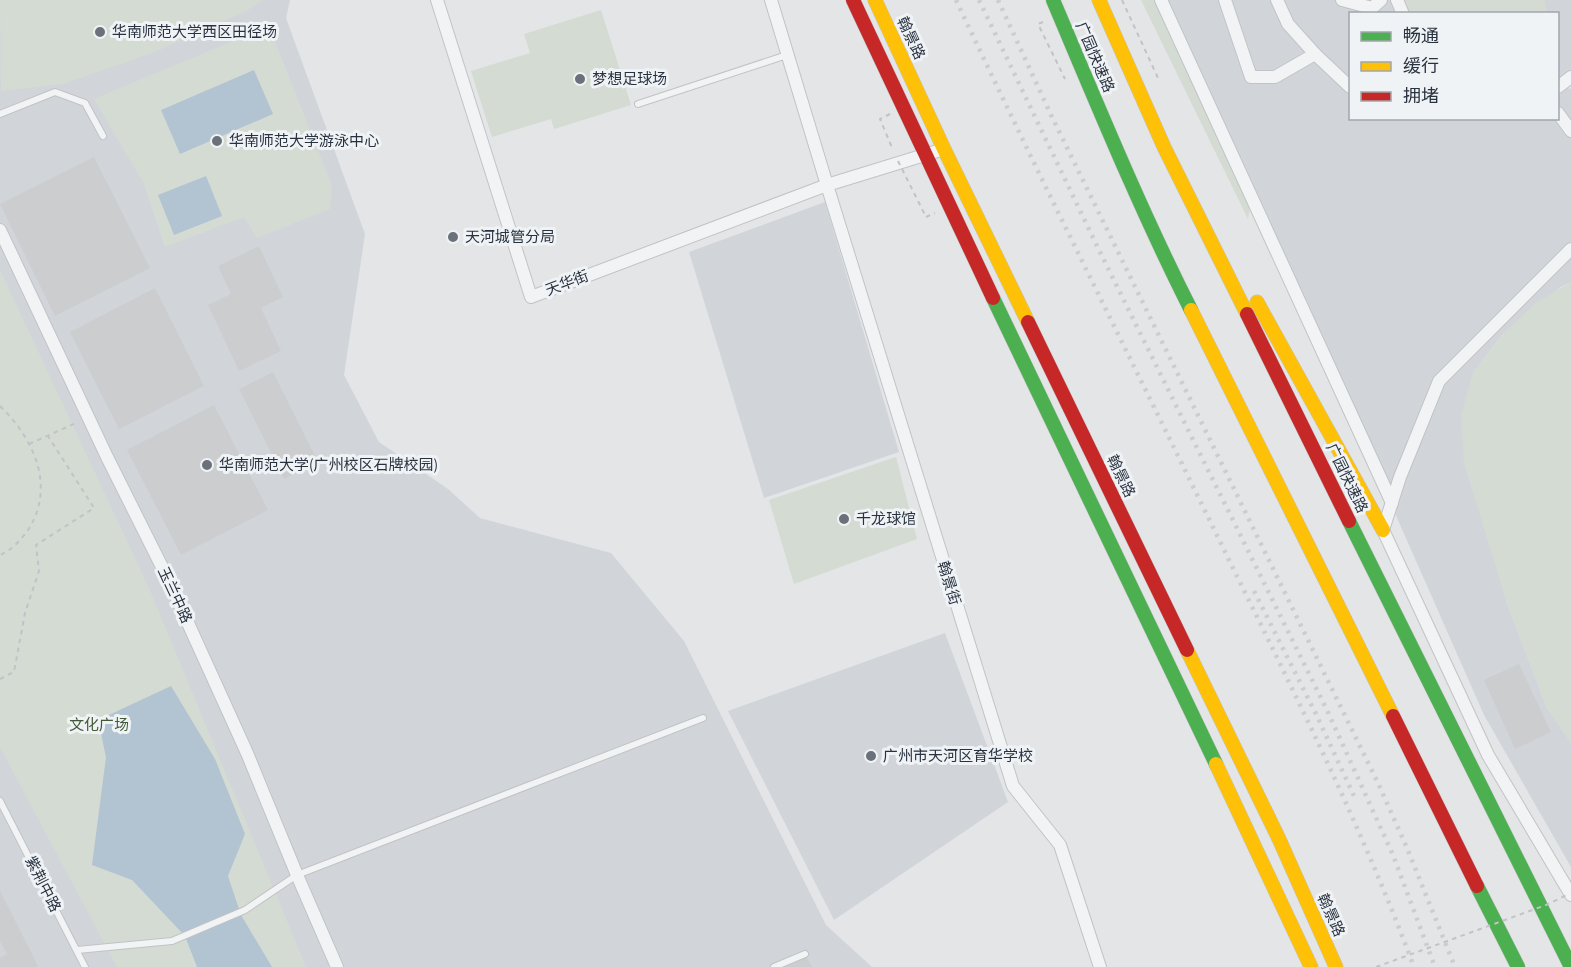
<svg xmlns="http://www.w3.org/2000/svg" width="1571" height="967" font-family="'Source Sans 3','Noto Sans SC',sans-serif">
<rect width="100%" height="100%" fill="#e3e5e7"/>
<g fill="#d1d5da" fill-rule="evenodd">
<path d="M0 0H290L286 18 365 234 344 375 379 442 448 489 480 518 611 553 684 641 826 925 872 967H0Z"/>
<path d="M1162 0H1571V86L1568 88 1571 89V282L1561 287 1502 335 1473 373 1488 537 1508 606 1547 708 1571 742V867L1484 715 1315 332ZM1350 14H1558V118H1350Z"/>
<path d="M825 202 899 452 764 498 689 252Z"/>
<path d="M945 633 1008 802 834 920 728 711Z"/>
</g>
<g fill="#d4dbd3">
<path d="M0 0H263L246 11 152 53 63 84 1 91Z"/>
<path d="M1141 0H1163L1252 196 1248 219Z"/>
<path d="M1403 0H1544L1547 13H1411Z"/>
<path d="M601 10 631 105 554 129 551 119 492 137 471 71 530 53 524 34Z"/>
<path d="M269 26 332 186 330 209 257 238 244 217 165 247 144 184 94 99Z"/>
<path d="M0 270 148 586 306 967H117L0 747Z"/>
<path d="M1571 282V742L1547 708 1508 606 1464 463 1461 415 1473 373 1502 335 1536 303Z"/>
<path d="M896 457 917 539 794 584 769 500Z"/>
</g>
<g fill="#b2c3d1">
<path d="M254 70 273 114 180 154 161 110Z"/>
<path d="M206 176 222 216 174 235 158 195Z"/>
<path d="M171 686 215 759 245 834 228 876 241 915 272 967H197L185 936 132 880 92 865 106 757 98 720Z"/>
</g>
<g fill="#cbcdcf">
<path d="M94 157 150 268 55 316 0 204Z"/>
<path d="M259 246 283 297 261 308 281 351 239 371 208 305 231 294 218 266Z"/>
<path d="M155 288 204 386 119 429 70 332Z"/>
<path d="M273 372 318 462 284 479 239 389Z"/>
<path d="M214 405 268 510 181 555 127 450Z"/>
<path d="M1519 664 1551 732 1515 749 1484 680Z"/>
<path d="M0 891 38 966 37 967H0V958L7 954 0 941Z"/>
<path d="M805 954 812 967H774Z"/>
</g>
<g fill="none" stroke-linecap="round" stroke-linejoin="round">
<defs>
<g id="lane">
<path d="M638 104 787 55"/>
<path d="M0 114 55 92 85 103 103 136"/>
<path d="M0 801 85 967"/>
<path d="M77 950 172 941 245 910 297 875 703 718"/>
<path d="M774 967 805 954"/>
</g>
<g id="street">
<path d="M437 0 531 297 827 185 1013 786 1060 845 1100 967"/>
<path d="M771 0 827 185 944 149"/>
<path d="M1161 0 1392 503"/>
<path d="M1225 0 1251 77H1275L1315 54"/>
<path d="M1277 0 1288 24 1315 54 1350 87"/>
<path d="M1342 0 1372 8 1381 0"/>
<path d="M1397 0 1403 14"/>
<path d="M1558 87 1571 77"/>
<path d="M1558 113 1571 131"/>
<path d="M0 230 107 457 168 579 247 753 297 875 337 967"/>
<path d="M1571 249 1439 381 1400 477 1383 530 1488 755 1571 895"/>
</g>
<g id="fast">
<path d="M1053 0C1097 104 1140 209 1191 310"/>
<path d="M993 298 1216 764"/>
<path d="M1349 521 1571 967"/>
<path d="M1477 886 1518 967"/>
</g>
<g id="slow">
<path d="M875 0 944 149 1028 322"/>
<path d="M1099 0 1164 147 1247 314"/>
<path d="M1257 302 1383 530"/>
<path d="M1191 310 1393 716"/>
<path d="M1187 650 1279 839 1336 967"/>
<path d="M1216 764 1311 967"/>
</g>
<g id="jam">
<path d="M853 0 993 298"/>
<path d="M1247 314 1349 521"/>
<path d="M1028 322 1187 650"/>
<path d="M1393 716 1477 886"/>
</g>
</defs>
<use href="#lane" stroke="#c1c3c5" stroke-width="8"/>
<use href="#street" stroke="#c1c3c5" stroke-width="14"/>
<use href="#fast" stroke="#c1c3c5" stroke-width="15"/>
<use href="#slow" stroke="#c1c3c5" stroke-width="15"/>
<use href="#jam" stroke="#c1c3c5" stroke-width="15"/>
<g stroke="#c1c3c7" stroke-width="2" stroke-dasharray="4.5 4.5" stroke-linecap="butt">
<path d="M1122 0 1158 78 1155 80"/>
<path d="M1043 22 1038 24 1065 79"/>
<path d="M890 114 880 119 893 150"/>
<path d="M926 217 935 213"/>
<path d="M0 406C33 438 55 484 30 527 23 538 12 550 0 555"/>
<path d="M29 444 76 423"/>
<path d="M0 679 14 672 25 613 39 571 36 545 94 508 48 436"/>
</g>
<use href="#lane" stroke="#f1f3f4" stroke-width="6"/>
<use href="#street" stroke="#f1f3f4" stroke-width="12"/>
<use href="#fast" stroke="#4caf50" stroke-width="14"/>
<use href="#slow" stroke="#ffc107" stroke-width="14"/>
<use href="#jam" stroke="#c62828" stroke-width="14"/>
<g stroke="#cbcdcf" stroke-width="4.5" stroke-dasharray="3 6" stroke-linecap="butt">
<path d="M956 0C1044 187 1137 371 1227 556 1294 692 1361 825 1414 967"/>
<path d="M979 0 1097 246 1327 710 1393 855 1435 967"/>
<path d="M998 0 1051 115 1378 783 1407 848 1455 967"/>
<path d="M1254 591 1316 714 1354 796"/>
</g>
<g stroke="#c1c3c7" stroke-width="2" stroke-dasharray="4.5 4.5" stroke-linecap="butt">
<path d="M898 161 926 217"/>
<path d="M1376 967 1546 905 1569 894"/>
</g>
</g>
<g fill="#6a717a" stroke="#f0f3f6" stroke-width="2">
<circle cx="100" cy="32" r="6"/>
<circle cx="580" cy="79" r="6"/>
<circle cx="217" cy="141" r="6"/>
<circle cx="453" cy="237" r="6"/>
<circle cx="207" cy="465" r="6"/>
<circle cx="844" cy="519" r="6"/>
<circle cx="871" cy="756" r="6"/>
</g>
<g text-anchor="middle" stroke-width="6" stroke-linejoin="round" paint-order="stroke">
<g font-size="15" fill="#293340" stroke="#f0f3f6" text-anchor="start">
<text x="112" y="37">华南师范大学西区田径场</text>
<text x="592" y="84">梦想足球场</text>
<text x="229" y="146">华南师范大学游泳中心</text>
<text x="465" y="242">天河城管分局</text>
<text x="219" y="470">华南师范大学(广州校区石牌校园)</text>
<text x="856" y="524">千龙球馆</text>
<text x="883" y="761">广州市天河区育华学校</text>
</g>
<g font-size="15" fill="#293340" stroke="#f0f3f6">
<text transform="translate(911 38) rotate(65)" y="5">翰景路</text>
<text transform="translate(1095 57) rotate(67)" y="5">广园快速路</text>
<text transform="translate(567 283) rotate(-21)" y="5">天华街</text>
<text transform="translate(1121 476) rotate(64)" y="5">翰景路</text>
<text transform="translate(1347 478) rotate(64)" y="5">广园快速路</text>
<text transform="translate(949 583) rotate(73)" y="5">翰景街</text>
<text transform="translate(175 595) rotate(65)" y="5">玉兰中路</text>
<text transform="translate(43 884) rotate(63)" y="5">紫荆中路</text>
<text transform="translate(1331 915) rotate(66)" y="5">翰景路</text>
</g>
<g font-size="15" fill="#415b37" stroke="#f0f3f6">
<text x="99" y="730">文化广场</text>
</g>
</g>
<rect x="1349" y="12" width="210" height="108" fill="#f0f3f6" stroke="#a0a6ad" stroke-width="1.5"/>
<rect x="1361" y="32" width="30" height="9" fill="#4caf50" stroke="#a0a6ad" stroke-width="1.5"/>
<text x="1403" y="42" font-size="18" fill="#293340">畅通</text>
<rect x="1361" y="62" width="30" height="9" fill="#ffc107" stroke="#a0a6ad" stroke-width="1.5"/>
<text x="1403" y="72" font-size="18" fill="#293340">缓行</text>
<rect x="1361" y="92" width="30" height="9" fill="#c62828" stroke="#a0a6ad" stroke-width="1.5"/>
<text x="1403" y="102" font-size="18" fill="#293340">拥堵</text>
</svg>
